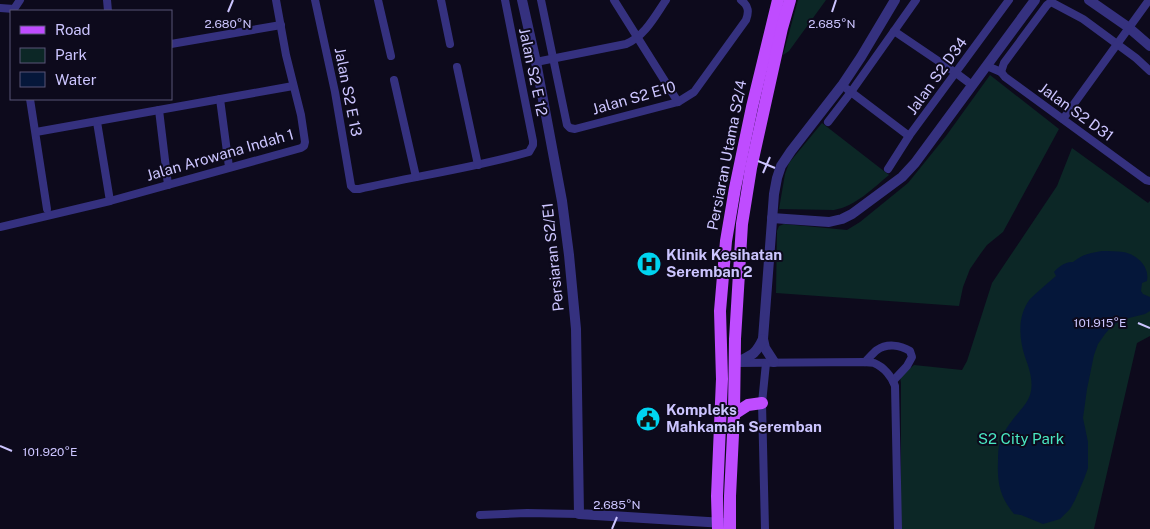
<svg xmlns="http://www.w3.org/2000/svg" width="1150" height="529" font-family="'Public Sans',sans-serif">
<rect width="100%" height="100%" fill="#0d0a1c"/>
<g fill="#0c2726">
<path d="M798 0H826L789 51 783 55Z"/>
<path d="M990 75 1059 129 1003 232 987 245 981 253 970 269 963 287 959 306 776 293 777 231 779 226 784 224 847 230 860 222 908 183 946 136Z"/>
<path d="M822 123 889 175C873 188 856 206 834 210L779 209 785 174 789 163Z"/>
<path d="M1072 148 1148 203 1150 201V336L1137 343 1094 529H901V383L900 377 914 365 962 370 967 361 992 283 1057 186Z"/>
</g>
<path fill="#05173a" d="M1102 251C1109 251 1117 251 1123 252 1136 254 1150 266 1147 281L1142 283 1141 291 1143 294 1150 297V311L1145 314 1121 320 1111 327 1105 334 1098 344 1094 355 1087 389 1083 418 1088 442V468L1084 479 1075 500 1070 509 1060 519 1043 524 1021 515 1014 514C1000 497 997 483 998 461 998 455 998 448 1000 442 1001 437 1007 427 1011 422 1018 412 1029 403 1031 391 1033 380 1029 367 1025 357 1019 338 1017 316 1030 299 1038 291 1047 284 1056 276L1054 272C1058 267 1066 261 1073 262 1083 254 1090 253 1102 251Z"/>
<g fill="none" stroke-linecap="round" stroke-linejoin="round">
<g stroke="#35317f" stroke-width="8">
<path d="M107 0 108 11"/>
<path d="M315 0 335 92 351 186 354 189H359C415 176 474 168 529 152L533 145V141L505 0"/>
<path d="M378 0 391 56"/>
<path d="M441 0 450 44"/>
<path d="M541 0 567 125 570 128 575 129 678 102 694 92 746 20C749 12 749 6 741 0"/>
<path d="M614 0 678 102"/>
<path d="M0 8 14 9"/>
<path d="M14 11V9L20 0"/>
<path d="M894 31 956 73 972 85"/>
<path d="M171 44 281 25"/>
<path d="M536 62 626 44C645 36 655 16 666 0"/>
<path d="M987 66 1001 72 1005 77 1146 180 1150 181"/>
<path d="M457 67 478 165"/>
<path d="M1001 72 1004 63 1047 5 1051 2 1083 19 1136 58 1150 71"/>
<path d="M394 80 416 177"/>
<path d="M847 89 909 136"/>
<path d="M30 99 47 209"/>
<path d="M220 99 229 167"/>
<path d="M159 110 168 185"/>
<path d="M1063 119 1149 0"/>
<path d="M97 122 110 201"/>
<path d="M828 122 851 92 916 0"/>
<path d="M36 132 293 86"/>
<path d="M888 169 909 136 1009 0"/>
<path d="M0 227 110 201 301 148 304 146 305 142 301 115 286 55 276 0"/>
<path d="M865 362C869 358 873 353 877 350 887 343 900 345 910 351L912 357 907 366 893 381"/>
<path d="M737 363 865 362C868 363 871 362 874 363 884 367 892 377 895 386L898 529"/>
<path d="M480 515 527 513 579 514"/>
<path d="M765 529 762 403 766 363"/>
</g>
<g stroke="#35317f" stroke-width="10">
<path d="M522 0 536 62 562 201 569 255 576 329 579 514 724 523"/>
<path d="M1089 0 1128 27 1150 46"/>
<path d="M772 218 829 222 842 219 852 214 902 177 915 163 1035 0"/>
<path d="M774 362 765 348 763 339 774 194 777 178 781 166 791 151 843 84 861 57 895 0"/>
<path d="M735 363C751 355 755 356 763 339"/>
</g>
<g stroke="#bf4cff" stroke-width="12">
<path d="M734 414 748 405 762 403"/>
<path d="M718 529 717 496 722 379 720 311 726 241 735 188 752 107 778 0"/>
<path d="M730 529V496L734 414 735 339 742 224 751 168 782 28 790 0"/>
</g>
</g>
<path fill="none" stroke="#ccc5ff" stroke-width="2" d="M228 12 233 0M832 12 836 0M758 161 775 168M763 173 770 157M1138 323 1150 328M0 446 12 451M612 529 617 517"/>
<defs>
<symbol id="hospital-disc" viewBox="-11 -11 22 22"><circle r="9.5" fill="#00d4f0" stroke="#0d0a1c"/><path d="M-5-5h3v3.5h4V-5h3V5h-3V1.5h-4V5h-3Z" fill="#111"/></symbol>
<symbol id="civic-disc" viewBox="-11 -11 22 22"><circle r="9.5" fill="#00d4f0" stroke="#0d0a1c"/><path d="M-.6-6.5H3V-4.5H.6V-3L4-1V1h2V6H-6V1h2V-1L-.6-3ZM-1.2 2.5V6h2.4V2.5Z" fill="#111"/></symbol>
</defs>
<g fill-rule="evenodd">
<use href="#hospital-disc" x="635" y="250" width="28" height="28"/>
<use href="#civic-disc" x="634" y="405" width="28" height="28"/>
</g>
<g text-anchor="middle" stroke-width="4" stroke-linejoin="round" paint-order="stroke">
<g font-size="15" fill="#ccc5ff" stroke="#0d0a1c">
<text transform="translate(533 72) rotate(78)" y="5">Jalan S2 E 12</text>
<text transform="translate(937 76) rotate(-54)" y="5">Jalan S2 D34</text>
<text transform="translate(348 92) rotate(79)" y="5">Jalan S2 E 13</text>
<text transform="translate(634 98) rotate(-16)" y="5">Jalan S2 E10</text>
<text transform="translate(1076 112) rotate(36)" y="5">Jalan S2 D31</text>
<text transform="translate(220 155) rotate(-16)" y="5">Jalan Arowana Indah 1</text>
<text transform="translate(727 155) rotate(-79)" y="5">Persiaran Utama S2/4</text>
<text transform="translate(553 257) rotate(-96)" y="5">Persiaran S2/E1</text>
</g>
<g font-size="15" font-weight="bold" fill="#ccc5ff" stroke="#0d0a1c" text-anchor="start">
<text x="666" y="260">Klinik Kesihatan<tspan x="666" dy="17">Seremban 2</tspan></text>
<text x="666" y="415">Kompleks<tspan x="666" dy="17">Mahkamah Seremban</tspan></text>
</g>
<g font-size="15" fill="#49e7c2" stroke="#0d0a1c">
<text x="1021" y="444">S2 City Park</text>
</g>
</g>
<g font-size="12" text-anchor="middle" fill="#ccc5ff" stroke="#0d0a1c" stroke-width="4" stroke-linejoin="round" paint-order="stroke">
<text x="228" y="28">2.680°N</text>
<text x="832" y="28">2.685°N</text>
<text x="1100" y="327">101.915°E</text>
<text x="50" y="456">101.920°E</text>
<text x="617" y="509">2.685°N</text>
</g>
<rect x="10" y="10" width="162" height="90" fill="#0d0a1c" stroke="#595577"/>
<rect x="20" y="26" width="25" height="8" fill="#bf4cff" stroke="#595577"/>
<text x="55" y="35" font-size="15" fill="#ccc5ff">Road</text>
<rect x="20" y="48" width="25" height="15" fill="#0c2726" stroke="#595577"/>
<text x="55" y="60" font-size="15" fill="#ccc5ff">Park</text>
<rect x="20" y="72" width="25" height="15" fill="#05173a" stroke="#595577"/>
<text x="55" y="85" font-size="15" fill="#ccc5ff">Water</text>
</svg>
